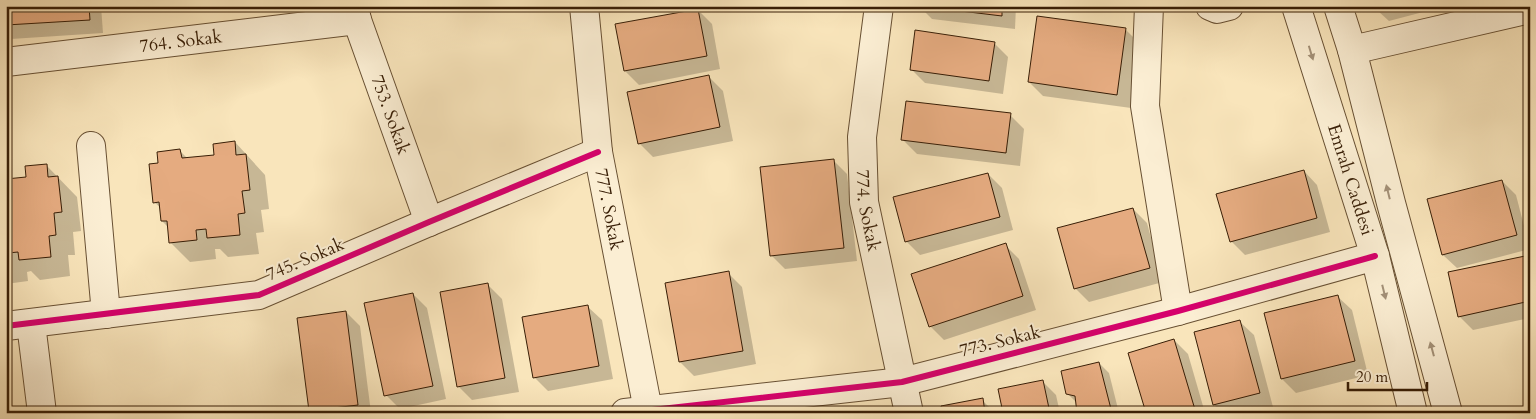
<svg xmlns="http://www.w3.org/2000/svg" width="1536" height="419" font-family="Cardo,serif">
<rect width="100%" height="100%" fill="#f9e5bb"/>
<filter id="stains"><feTurbulence type="fractalNoise" baseFrequency=".004" numOctaves="4"/><feColorMatrix values="0 0 0 0 .2 0 0 0 0 .09 0 0 0 0 .02 0 0 0 .5 -.17"/></filter>
<radialGradient id="worn" r=".72"><stop offset=".6" stop-color="#630" stop-opacity="0"/><stop offset="1" stop-color="#630" stop-opacity=".3"/></radialGradient>
<g fill="#0003">
<path d="M6 6H101L103 33 11 39 6 34Z"/>
<path d="M919 6H1016L1015 29 932 19Z"/>
<path d="M1377 6H1426L1427 11 1389 21 1378 11Z"/>
<path d="M698 10 712 24 720 69 639 85 625 71Z"/>
<path d="M1125 29 1139 43 1131 108 1043 96 1029 82Z"/>
<path d="M994 43 1008 57 1003 94 925 83 911 69Z"/>
<path d="M709 77 723 91 733 141 653 157 639 143Z"/>
<path d="M1010 115 1024 129 1020 166 917 154 903 140Z"/>
<path d="M235 142 265 175 269 209 261 210 264 232 256 233 259 254 228 257 220 249H215L216 259 190 262 170 242 169 228 162 221 161 208 154 202 160 164 180 151 188 159 216 156Z"/>
<path d="M833 160 847 174 857 261 785 269 772 256Z"/>
<path d="M46 165 77 197 81 231 73 232 75 255H68L70 276 40 280 31 271 27 272 28 281 6 284V180L27 178Z"/>
<path d="M1304 171 1317 185 1330 232 1245 255 1231 241Z"/>
<path d="M988 174 1002 188 1013 230 920 255 906 241Z"/>
<path d="M1502 181 1516 195 1530 249 1457 268 1443 255Z"/>
<path d="M1133 209 1147 223 1163 282 1089 302 1075 288Z"/>
<path d="M1005 245 1019 259 1036 310 944 340 930 326Z"/>
<path d="M1530 256V318L1473 330 1459 316Z"/>
<path d="M728 273 742 287 756 364 694 376 680 362Z"/>
<path d="M488 285 502 299 519 392 472 400 458 386Z"/>
<path d="M413 294 427 308 446 399 400 409 386 395Z"/>
<path d="M1338 297 1352 310 1368 375 1296 393 1282 379Z"/>
<path d="M588 307 602 320 613 379 548 391 534 377Z"/>
<path d="M346 312 360 326 371 413H312L310 411Z"/>
<path d="M1240 322 1254 335 1273 407 1250 413H1223L1214 405Z"/>
<path d="M1174 340 1188 354 1205 413H1147Z"/>
<path d="M1099 363 1109 373 1119 413H1078L1077 403 1068 394Z"/>
<path d="M1042 381 1056 395 1060 413H1004Z"/>
<path d="M982 400 992 410 993 413H944Z"/>
</g>
<g fill="#e5ab80" stroke="#381e06">
<path d="M6 6H89L90 20 6 25Z"/>
<path d="M919 6H1002V16Z"/>
<path d="M698 9 707 56 624 71 615 24Z"/>
<path d="M1037 16 1126 28 1117 95 1028 82Z"/>
<path d="M915 30 995 42 989 81 910 70Z"/>
<path d="M709 75 720 127 638 144 627 92Z"/>
<path d="M906 101 1011 113 1006 153 901 140Z"/>
<path d="M235 141 236 155 246 154 250 190 242 191 245 213 238 214 240 235 207 238 206 229 196 230 197 240 169 243 167 221H161L159 202 153 203 149 164 158 163 157 152 180 149 182 158 214 155 213 144Z"/>
<path d="M834 159 844 248 770 256 760 167Z"/>
<path d="M47 164 48 177 58 176 62 212 54 213 56 235 49 236 51 257 19 260 18 252 8 253 9 262 6 263V179L26 177 25 166Z"/>
<path d="M1304 170 1317 218 1230 242 1216 194Z"/>
<path d="M988 173 1000 217 905 242 893 197Z"/>
<path d="M1502 180 1517 235 1442 255 1427 199Z"/>
<path d="M1133 208 1150 268 1074 289 1057 228Z"/>
<path d="M1006 243 1023 296 929 327 911 274Z"/>
<path d="M1530 255V301L1458 317 1448 272Z"/>
<path d="M729 271 743 351 679 362 665 283Z"/>
<path d="M488 283 505 378 457 387 440 292Z"/>
<path d="M413 293 433 386 384 396 364 303Z"/>
<path d="M1338 295 1355 361 1281 379 1264 313Z"/>
<path d="M588 305 599 366 533 378 522 317Z"/>
<path d="M346 311 358 405 309 411 297 318Z"/>
<path d="M1240 320 1260 393 1213 405 1194 332Z"/>
<path d="M1174 339 1196 413H1146L1128 353Z"/>
<path d="M1099 362 1112 413H1077L1075 396 1066 394 1061 371Z"/>
<path d="M1043 380 1050 413H1003L998 389Z"/>
<path d="M983 398 985 413H942L941 406Z"/>
</g>
<g fill="none" stroke-linecap="round" stroke-linejoin="round">
<defs>
<g id="minor">
<path id="s1" d="M354 6 357 20 429 222"/>
<path id="s2" d="M584 6 598 152 648 410"/>
<path id="s3" d="M879 6 862 137 864 202 909 413"/>
<path d="M1149 6 1145 106 1178 311"/>
<path d="M1210 6 1217 9 1229 6"/>
<path id="s4" d="M1296 6 1375 256 1413 413"/>
<path d="M1338 6 1352 50 1391 203 1448 413"/>
<path d="M1352 50 1530 9"/>
<path id="s5" d="M6 62 357 20"/>
<path d="M91 146 106 314"/>
<path d="M31 324 42 413"/>
<path d="M6 326 259 295 429 222 598 152"/>
<path d="M625 413 902 382 1178 311 1375 256"/>
</g>
</defs>
<use href="#minor" stroke="#685033" stroke-width="30"/>
<use href="#minor" stroke="#fbeed3" stroke-width="28"/>
<defs>
<g id="cycleway">
<path d="M6 326 259 295 429 222 598 152"/>
<path d="M625 413 902 382 1178 311 1375 256"/>
</g>
</defs>
<use href="#cycleway" stroke="#fbeed3" stroke-width="9"/>
<use href="#cycleway" stroke="#d6006c" stroke-width="6"/>
</g>
<defs><path id="oneway-solid" d="M-6-.8H1V-3.2L6.5 0L1 3.2V.8H-6Z" transform="scale(1.25)"/></defs>
<g fill="#a39077">
<use href="#oneway-solid" transform="translate(1311 53) rotate(73)"/>
<use href="#oneway-solid" transform="translate(1388 192) rotate(-104)"/>
<use href="#oneway-solid" transform="translate(1384 292) rotate(76)"/>
<use href="#oneway-solid" transform="translate(1432 349) rotate(-105)"/>
</g>
<g text-anchor="middle" stroke-width="4" stroke-linejoin="round" paint-order="stroke">
<g font-size="18" fill="#381e06" stroke="#fbeed3">
<text dy="6" stroke="none"><textPath href="#s5" startOffset="176">764. Sokak</textPath></text>
<text dy="6" stroke="none"><textPath href="#s1" startOffset="115">753. Sokak</textPath></text>
<text dy="6" stroke="none"><textPath href="#s4" startOffset="182">Emrah Caddesi</textPath></text>
<text dy="6" stroke="none"><textPath href="#s2" startOffset="205">777. Sokak</textPath></text>
<text dy="6" stroke="none"><textPath href="#s3" startOffset="206">774. Sokak</textPath></text>
<text transform="translate(305 259) rotate(-23)" y="6">745. Sokak</text>
<text transform="translate(1000 341) rotate(-14)" y="6">773. Sokak</text>
</g>
</g>
<rect width="1536" height="419" fill="none" stroke="#f9e5bb" stroke-width="25"/>
<rect x="8" y="8" width="1521" height="404" fill="none" stroke="#381e06" stroke-width="2.5"/>
<rect x="12" y="12" width="1511" height="394" fill="none" stroke="#381e06"/>
<path d="M1348 382v8h79v-8" fill="none" stroke="#381e06" stroke-width="2.5"/>
<text x="1356" y="382" font-size="15" fill="#381e06" stroke="#fbeed3" stroke-width="4" paint-order="stroke">20 m</text>
<rect width="100%" height="100%" filter="url(#stains)"/>
<rect width="100%" height="100%" fill="url(#worn)"/>
</svg>
